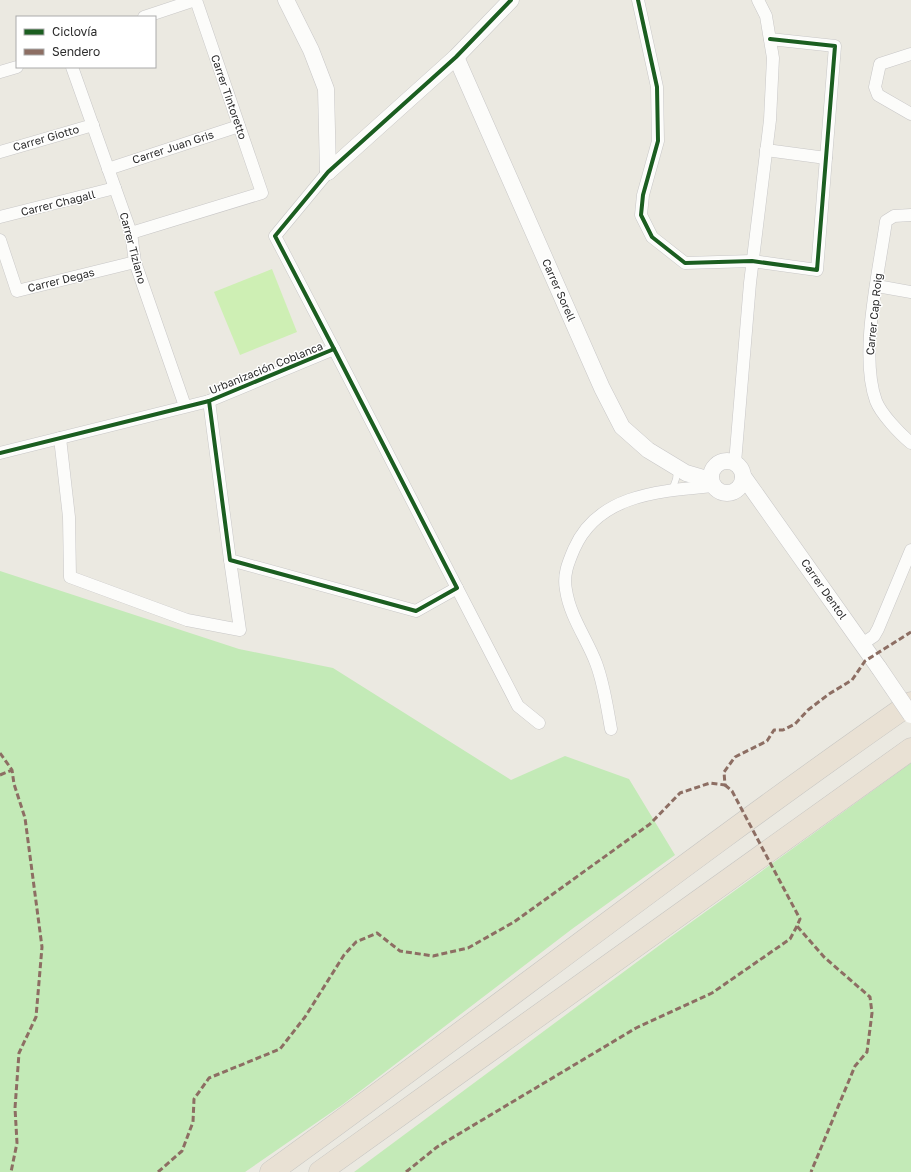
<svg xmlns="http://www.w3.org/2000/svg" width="911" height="1172" font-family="'Golos Text',sans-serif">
<rect width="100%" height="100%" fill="#ebe9e1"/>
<g fill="#c3eab7">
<path d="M0 571 239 649 333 668 511 780 565 756 629 779 675 855 572 929 342 1105 245 1172H0Z"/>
<path d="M911 763V1172H354L672 936Z"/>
</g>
<path fill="#ceefb4" d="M272 269 297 332 240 355 214 292Z"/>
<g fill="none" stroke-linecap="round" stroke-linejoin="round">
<defs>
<path id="service" d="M672 490 676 479 677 470"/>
<g id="minor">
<path d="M638 0 657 87 658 141 643 195 641 215 652 237 685 263 752 261 817 270 835 46 770 39"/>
<path d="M144 17 195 0"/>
<path d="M911 54 880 64 875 87 878 95 911 114"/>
<path d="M72 67 131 233 135 262 185 406"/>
<path d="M0 72 17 67"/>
<path d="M766 150 826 158"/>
<path d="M0 152 93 125"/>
<path d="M108 169 239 126"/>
<path d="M911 215 894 216 886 221C879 272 859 354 876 401 881 414 900 434 911 443"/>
<path d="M0 217 115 188"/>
<path d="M131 233 262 193 196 0"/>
<path d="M0 240 17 291 135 262"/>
<path d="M877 286 911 292"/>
<path d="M209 401 230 560 416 611 457 588 334 349"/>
<path d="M60 438 69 517 70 577 187 620 240 630 230 560"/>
<path d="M0 453 209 401 334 349 275 236 328 172"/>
<path d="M735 463 750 283 770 120 773 58 766 16 758 0"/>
<path d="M457 588 518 706 539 723"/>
<path d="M862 644 874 636 878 629 911 550"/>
<path d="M611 729C607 707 604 684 596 663 587 639 570 617 566 590 563 575 568 563 574 549 598 494 660 491 713 486"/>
</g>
<g id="tertiary">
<path d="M286 0 311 50 326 89 328 172"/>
<path d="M456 57 602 388 622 427 648 450 686 473 710 480"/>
<path d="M328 172 456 57 511 0"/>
<circle cx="727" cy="477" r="16"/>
<path d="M743 476 879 668"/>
</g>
<g id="motorway">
<path d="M271 1172C486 1017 694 854 911 703"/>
<path d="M320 1172 911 749"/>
</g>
</defs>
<use href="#service" stroke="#c8c7c7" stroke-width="7"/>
<use href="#minor" stroke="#c8c7c7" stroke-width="13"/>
<use href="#tertiary" stroke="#c8c7c7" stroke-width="17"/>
<use href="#motorway" stroke="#c6c5c2" stroke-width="23"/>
<use href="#service" stroke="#fcfcfa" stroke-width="6"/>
<use href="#minor" stroke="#fcfcfa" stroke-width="12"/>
<use href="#tertiary" stroke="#fcfcfa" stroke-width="16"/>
<use href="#motorway" stroke="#e9e1d4" stroke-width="22"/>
<defs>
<path id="tertiary-bridge" d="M879 668 911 715"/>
</defs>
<use href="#tertiary-bridge" stroke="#c8c7c7" stroke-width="17" stroke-linecap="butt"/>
<use href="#tertiary-bridge" stroke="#fcfcfa" stroke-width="16"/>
<g stroke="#8d6e63" stroke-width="3" stroke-dasharray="6 3" stroke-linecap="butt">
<path d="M0 753 12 770 14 784 25 818 42 947 36 1017 19 1053 15 1108 17 1143 11 1172"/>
<path d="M0 775 12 770"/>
<path d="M725 785 732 791 800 919 797 926 824 957 870 997 872 1013 867 1052 855 1066 811 1172"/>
<path d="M158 1172 182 1151 193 1122 194 1099 209 1078 280 1049 305 1017 344 955 356 942 377 933 400 951 433 956 468 948 514 922 650 824 680 793 710 783 725 785 724 772 735 757 767 741 774 730H783L795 724 808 710 829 694 852 680 865 661 911 632"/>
<path d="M406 1172 437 1147 636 1028 712 993 790 939 797 926"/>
</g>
<defs>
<g id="cycleway">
<path d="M638 0 657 87 658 141 643 195 641 215 652 237 685 263 752 261 817 270 835 46 770 39"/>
<path d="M209 401 230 560 416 611 457 588 334 349"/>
<path d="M0 453 209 401 334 349 275 236 328 172 456 57 511 0"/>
</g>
</defs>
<use href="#cycleway" stroke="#fff" stroke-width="6"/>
<use href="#cycleway" stroke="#1b5e20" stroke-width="4"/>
</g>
<g text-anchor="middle" stroke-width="3" stroke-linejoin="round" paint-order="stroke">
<g font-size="11" fill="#2c2c2c" stroke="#fff">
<text transform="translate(229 97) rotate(71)" y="4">Carrer Tintoretto</text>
<text transform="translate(46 138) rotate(-16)" y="4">Carrer Giotto</text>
<text transform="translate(173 147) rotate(-18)" y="4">Carrer Juan Gris</text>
<text transform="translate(58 203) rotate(-14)" y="4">Carrer Chagall</text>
<text transform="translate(133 248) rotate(75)" y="4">Carrer Tiziano</text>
<text transform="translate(61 280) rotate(-14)" y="4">Carrer Degas</text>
<text transform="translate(559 290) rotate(66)" y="4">Carrer Sorell</text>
<text transform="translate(874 314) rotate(-84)" y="4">Carrer Cap Roig</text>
<text transform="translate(266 368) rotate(-22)" y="4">Urbanización Coblanca</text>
<text transform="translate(824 589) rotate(55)" y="4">Carrer Dentol</text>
</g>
</g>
<rect x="16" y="16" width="140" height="52" fill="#ffffff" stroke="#ababab"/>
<rect x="24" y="29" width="20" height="6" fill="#1b5e20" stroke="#ababab"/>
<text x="52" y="36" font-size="12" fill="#2c2c2c">Ciclovía</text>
<rect x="24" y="49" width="20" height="6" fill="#8d6e63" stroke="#ababab"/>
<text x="52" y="56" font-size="12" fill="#2c2c2c">Sendero</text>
</svg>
